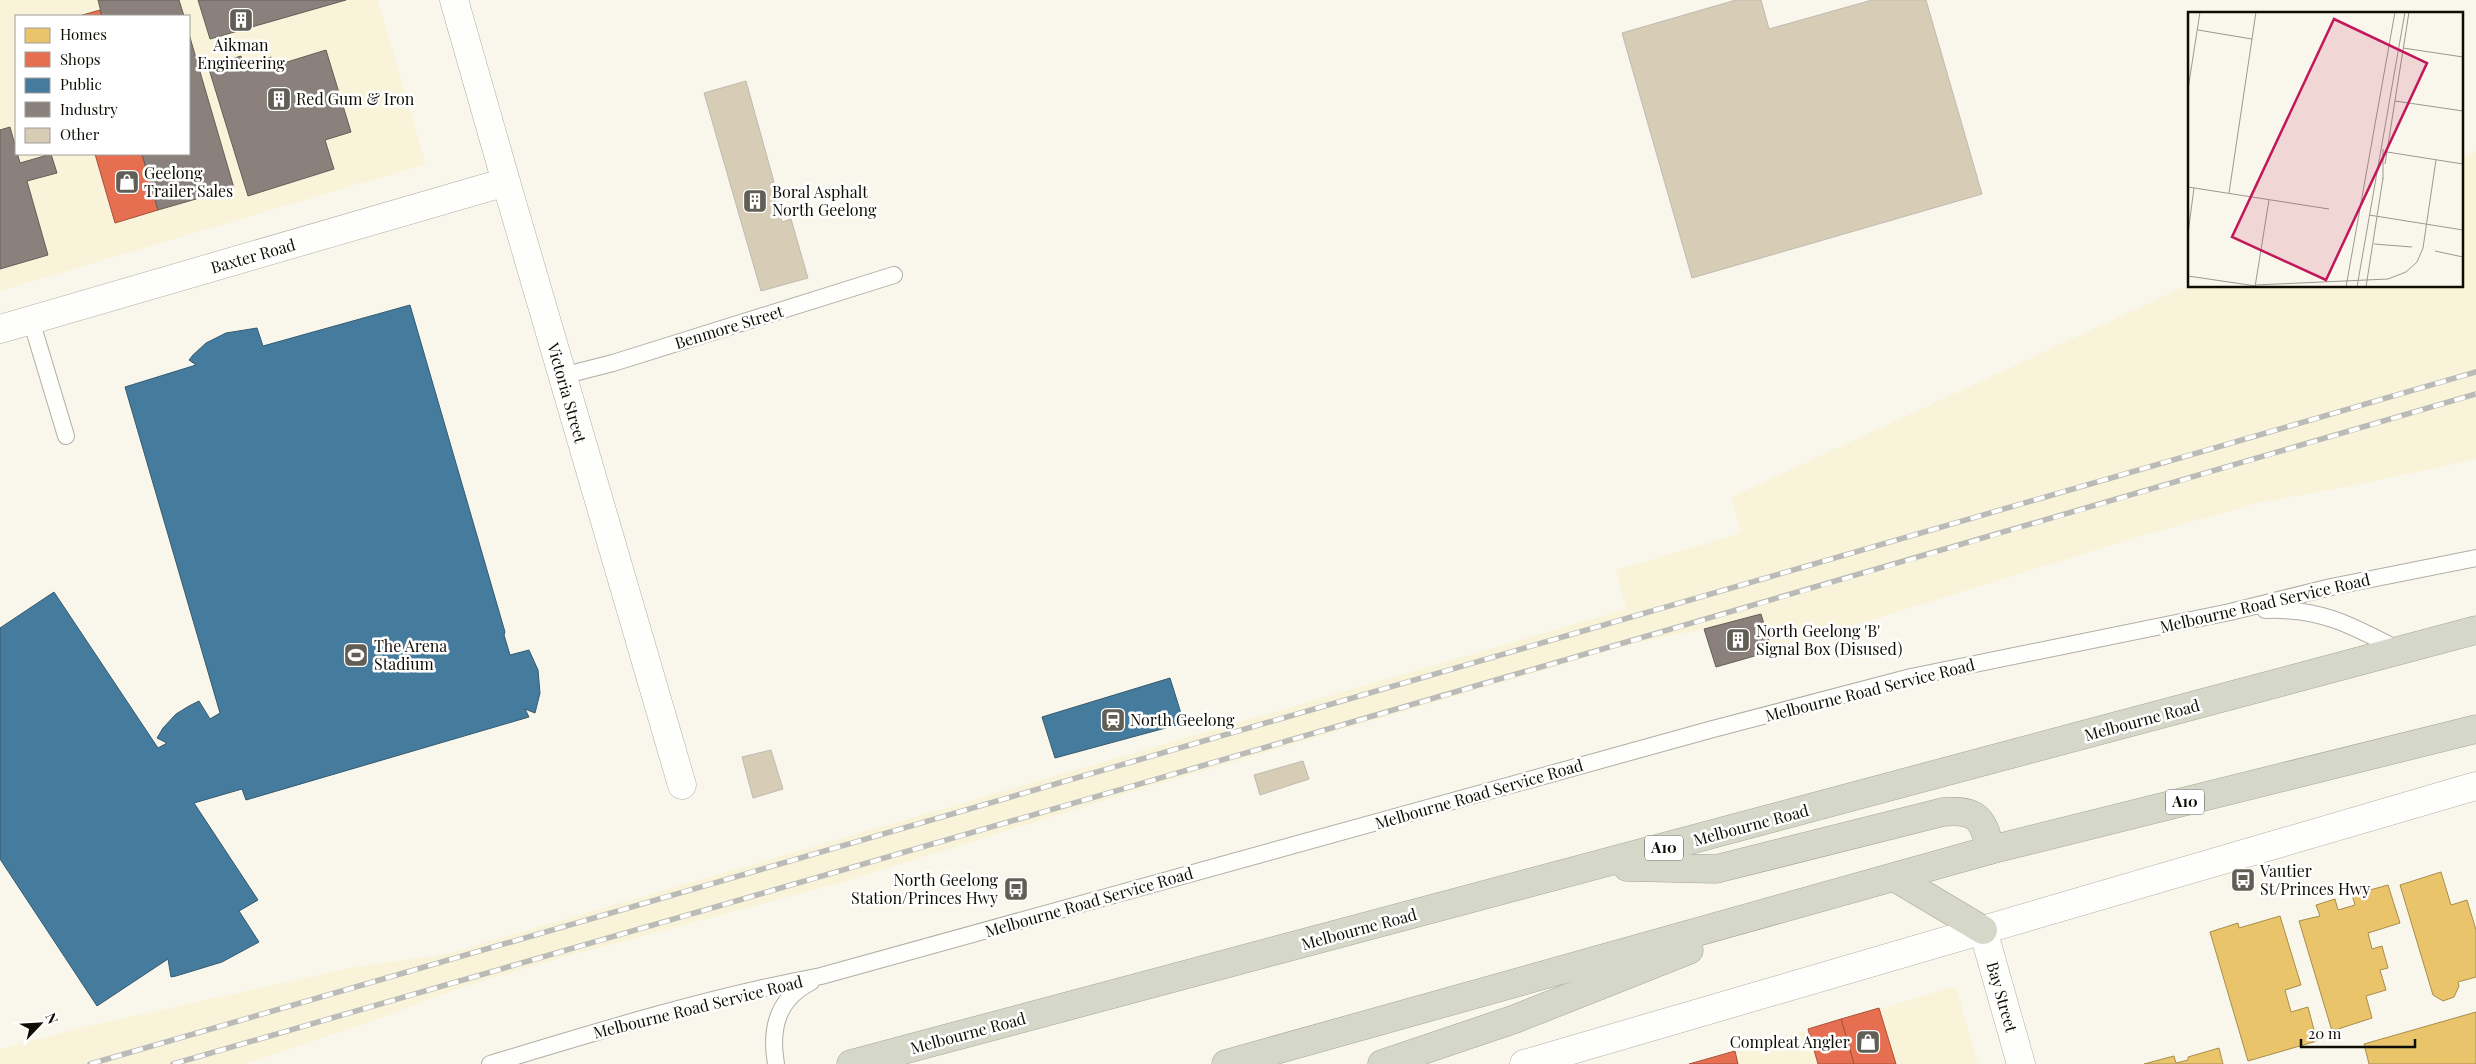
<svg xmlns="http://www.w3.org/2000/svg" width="2476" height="1064" font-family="'Playfair Display',serif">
<rect width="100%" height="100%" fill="#f9f7ec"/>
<g fill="#f9f4d9" fill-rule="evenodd">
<path d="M0 0H378L426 164 0 291ZM16 16H189V154H16Z"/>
<path d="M2476 151V459L2352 486 2262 502 2128 540 1772 651 1760 614 1704 629 1632 644 1121 795 840 883 553 960 465 986 364 1024 246 1064H0V1049L83 1027 355 967 446 954 1626 609 1616 570 1741 533 1731 497 2190 284V286H2462V157Z"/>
<path d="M1956 986 1978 1064H1691Z"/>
</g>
<g fill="#e9c46a" stroke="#a78d4b">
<path d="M2441 872 2451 905 2467 900 2476 930V977L2458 982 2459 986 2454 997 2443 1001 2433 995 2400 885Z"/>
<path d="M2388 885 2400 923 2368 933 2372 949 2382 946 2388 968 2380 970 2386 990 2366 996 2372 1018 2332 1031 2299 921 2320 916 2316 905 2335 899 2338 910 2355 905 2352 895Z"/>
<path d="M2280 916 2301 985 2285 990 2291 1012 2308 1007 2317 1041 2248 1061 2210 932 2238 923 2239 928Z"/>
<path d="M2476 1012V1064H2369L2364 1044Z"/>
<path d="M2219 1048 2223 1064H2144L2174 1056 2176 1063 2188 1060V1057Z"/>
</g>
<g fill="#e76f51" stroke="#a6513a">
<path d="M100 10 102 16H79Z"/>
<path d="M95 154H142L158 210 115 223Z"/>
<path d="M1879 1008 1896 1064H1854L1841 1019Z"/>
<path d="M1841 1019 1854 1064H1818L1808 1029Z"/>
<path d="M1735 1051 1738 1064H1689Z"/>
</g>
<g fill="#457b9d" stroke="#345a6f">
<path d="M410 305 505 632 504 635 510 655 529 650 538 670 540 693 535 713 525 709 529 717 246 800 242 789 194 803 258 900 239 911 259 942 222 962 176 976 171 977 168 959 97 1006 0 859V628L54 592 158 748 167 743 157 738 163 728 176 714 189 706 199 701 210 719 220 713 125 387 196 365 189 360 193 355 206 343 226 333 257 328 263 346Z"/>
<path d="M1170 678 1184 723 1055 758 1042 717Z"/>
</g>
<g fill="#8a817c" stroke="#655e58">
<path d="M98 0H179L184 16H102Z"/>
<path d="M198 0H346L210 39Z"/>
<path d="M189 34 234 188 158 210 142 154H189Z"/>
<path d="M326 50 351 132 325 140 334 169 248 196 208 66 241 56 244 65 271 57 274 66Z"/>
<path d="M10 127 20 163 51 154 57 173 27 181 48 255 0 269V130Z"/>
<path d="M1761 614 1772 651 1716 667 1704 629Z"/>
</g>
<g fill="#d7ccb6" stroke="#bfbab0">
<path d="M1736 0H1761L1769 29 1872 0H1926L1982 194 1692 278 1622 33Z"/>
<path d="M746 81 774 182 770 183 782 222 791 219 808 278 761 291 704 93Z"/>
<path d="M771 750 783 789 753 798 742 757Z"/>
<path d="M1303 761 1309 779 1260 795 1254 775Z"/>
</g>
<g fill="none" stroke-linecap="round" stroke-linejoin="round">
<defs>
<g id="lane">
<path d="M31 320 66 436"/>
<path d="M562 376 613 363 894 275"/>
<path d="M2265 610C2321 608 2351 625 2399 650"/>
<path d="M490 1064C599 1031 709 997 821 976L1713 729 1911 677 2230 612 2331 587 2476 558"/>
<path d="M776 1064C770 1029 777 999 811 982"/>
</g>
<g id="street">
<path d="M506 182 682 785"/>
<path d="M1983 930 2021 1064"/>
<path d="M1524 1064 2476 786"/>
</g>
<path id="secondary" d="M0 329 506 182 454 0"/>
<g id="highway">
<path d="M1627 867 1716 869 1943 812C1977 809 1984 819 1990 850"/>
<path d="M1894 877 1983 930"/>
<path d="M851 1064 2476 630"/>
<path d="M1226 1064 1990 850 2476 729"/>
<path d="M1382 1064 1515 1019 1689 950"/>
</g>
</defs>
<use href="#lane" stroke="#b0aea3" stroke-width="18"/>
<use href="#street" stroke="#b0aea3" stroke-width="29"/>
<use href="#secondary" stroke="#b0aea3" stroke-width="29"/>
<use href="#highway" stroke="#a3a590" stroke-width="29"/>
<use href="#lane" stroke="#fefefc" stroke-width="16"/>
<use href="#street" stroke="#fefefc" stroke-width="28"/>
<use href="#secondary" stroke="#fefefc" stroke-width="28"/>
<use href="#highway" stroke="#d5d8c8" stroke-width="28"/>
<defs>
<g id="rail">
<path d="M90 1064 2476 372"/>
<path d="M173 1064C941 842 1709 619 2476 394"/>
</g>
</defs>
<use href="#rail" stroke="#babab7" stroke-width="5.5"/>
<use href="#rail" stroke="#fff" stroke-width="4" stroke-dasharray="11" stroke-linecap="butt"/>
</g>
<defs>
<symbol id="building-square" viewBox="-11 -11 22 22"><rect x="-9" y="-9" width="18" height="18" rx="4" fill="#605e55" stroke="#fff"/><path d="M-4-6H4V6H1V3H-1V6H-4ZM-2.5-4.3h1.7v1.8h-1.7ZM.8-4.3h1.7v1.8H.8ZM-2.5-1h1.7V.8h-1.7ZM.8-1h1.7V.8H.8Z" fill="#fff"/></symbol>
<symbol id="shop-square" viewBox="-11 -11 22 22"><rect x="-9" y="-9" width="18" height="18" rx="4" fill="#605e55" stroke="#fff"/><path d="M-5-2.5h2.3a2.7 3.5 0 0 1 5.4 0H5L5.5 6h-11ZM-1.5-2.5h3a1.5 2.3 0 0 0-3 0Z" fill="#fff"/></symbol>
<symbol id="stadium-square" viewBox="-11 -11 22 22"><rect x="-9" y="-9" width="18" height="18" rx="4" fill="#605e55" stroke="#fff"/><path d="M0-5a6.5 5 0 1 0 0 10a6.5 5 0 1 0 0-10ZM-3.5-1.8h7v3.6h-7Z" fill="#fff"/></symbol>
<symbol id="station-square" viewBox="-11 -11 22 22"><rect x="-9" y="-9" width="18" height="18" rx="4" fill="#605e55" stroke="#fff"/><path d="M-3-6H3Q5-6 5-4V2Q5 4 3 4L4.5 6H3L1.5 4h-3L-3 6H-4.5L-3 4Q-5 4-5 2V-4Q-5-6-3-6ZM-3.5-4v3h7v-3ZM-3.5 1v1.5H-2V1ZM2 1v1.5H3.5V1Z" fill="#fff"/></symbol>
<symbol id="bus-square" viewBox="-11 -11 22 22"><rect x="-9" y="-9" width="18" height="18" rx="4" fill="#605e55" stroke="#fff"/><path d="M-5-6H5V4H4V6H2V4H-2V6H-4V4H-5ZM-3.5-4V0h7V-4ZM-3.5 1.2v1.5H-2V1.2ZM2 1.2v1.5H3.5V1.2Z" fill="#fff"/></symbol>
</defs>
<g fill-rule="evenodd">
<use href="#building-square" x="227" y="6" width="28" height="28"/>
<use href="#building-square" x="265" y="85" width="28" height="28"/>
<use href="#shop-square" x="113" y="168" width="28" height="28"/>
<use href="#building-square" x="741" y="187" width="28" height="28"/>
<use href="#building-square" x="1724" y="626" width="28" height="28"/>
<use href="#stadium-square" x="342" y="641" width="28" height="28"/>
<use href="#station-square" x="1099" y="706" width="28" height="28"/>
<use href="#bus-square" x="2229" y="866" width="28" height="28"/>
<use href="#bus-square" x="1002" y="875" width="28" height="28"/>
<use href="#shop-square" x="1854" y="1028" width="28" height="28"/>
</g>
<g text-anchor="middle" stroke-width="5" stroke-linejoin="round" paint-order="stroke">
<g fill="#fff" stroke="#56554f" stroke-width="1">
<rect x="2166" y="789.5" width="38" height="25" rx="4"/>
<rect x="1645" y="835.5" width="38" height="25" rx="4"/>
</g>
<g font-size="15" font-weight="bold" fill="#0e0c03">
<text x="2185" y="807">A10</text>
<text x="1664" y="853">A10</text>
</g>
<g font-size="16" fill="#0e0c03" stroke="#fff" text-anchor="start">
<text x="241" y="51" text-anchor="middle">Aikman<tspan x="241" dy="18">Engineering</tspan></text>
<text x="296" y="105">Red Gum &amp; Iron</text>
<text x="144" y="179">Geelong<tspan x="144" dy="18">Trailer Sales</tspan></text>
<text x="772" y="198">Boral Asphalt<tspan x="772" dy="18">North Geelong</tspan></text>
<text x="1756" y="637">North Geelong 'B'<tspan x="1756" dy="18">Signal Box (Disused)</tspan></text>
<text x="374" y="652">The Arena<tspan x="374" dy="18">Stadium</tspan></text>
<text x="1130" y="726">North Geelong</text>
<text x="2260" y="877">Vautier<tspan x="2260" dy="18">St/Princes Hwy</tspan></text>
<text x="998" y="886" text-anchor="end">North Geelong<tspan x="998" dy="18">Station/Princes Hwy</tspan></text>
<text x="1850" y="1048" text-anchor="end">Compleat Angler</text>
</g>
<g font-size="16" fill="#0e0c03" stroke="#fff">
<text transform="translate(253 256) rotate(-16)" y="6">Baxter Road</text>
<text transform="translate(729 327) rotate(-17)" y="6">Benmore Street</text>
<text transform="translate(567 393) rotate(74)" y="6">Victoria Street</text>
<text transform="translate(2265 603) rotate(-13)" y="6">Melbourne Road Service Road</text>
<text transform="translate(1870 690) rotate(-14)" y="6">Melbourne Road Service Road</text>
<text transform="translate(2142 720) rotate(-15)" y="6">Melbourne Road</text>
<text transform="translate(1479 794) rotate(-16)" y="6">Melbourne Road Service Road</text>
<text transform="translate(1751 825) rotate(-15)" y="6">Melbourne Road</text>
<text transform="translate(1089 902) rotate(-16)" y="6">Melbourne Road Service Road</text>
<text transform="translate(1359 929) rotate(-15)" y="6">Melbourne Road</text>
<text transform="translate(2002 997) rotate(74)" y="6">Bay Street</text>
<text transform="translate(698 1007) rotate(-14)" y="6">Melbourne Road Service Road</text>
<text transform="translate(968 1033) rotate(-15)" y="6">Melbourne Road</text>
</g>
</g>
<g transform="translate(2188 12)">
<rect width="275" height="275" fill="#f9f7ec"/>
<path fill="none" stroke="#9b998f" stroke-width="1" d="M10 18 64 27M215 36 275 45M0 77 12 0M207 89 275 99M199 140 275 152M197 152 221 0M195 167V137M0 175 141 197M41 181 68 0M181 203 275 218M0 221 6 176M186 232 224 235M247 239 275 245M0 264 68 274M68 273 200 267 218 260 229 250 235 236 248 148M67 275 81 188M158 275 207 0M169 275 217 0M178 275 195 166"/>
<path fill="#c2185b" fill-opacity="0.15" stroke="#c2185b" stroke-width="2.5" d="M146 7 239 51 138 268 44 225Z"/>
<rect width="275" height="275" fill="none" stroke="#0e0c03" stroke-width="2.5"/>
</g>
<rect x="15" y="15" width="175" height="140" fill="#ffffff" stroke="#9f9e9a"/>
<rect x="25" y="28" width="25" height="15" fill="#e9c46a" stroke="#9f9e9a"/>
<text x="60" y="40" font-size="15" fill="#0e0c03">Homes</text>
<rect x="25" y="52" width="25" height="15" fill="#e76f51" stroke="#9f9e9a"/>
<text x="60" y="65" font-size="15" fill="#0e0c03">Shops</text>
<rect x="25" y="78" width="25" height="15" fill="#457b9d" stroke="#9f9e9a"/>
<text x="60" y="90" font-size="15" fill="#0e0c03">Public</text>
<rect x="25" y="102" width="25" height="15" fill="#8a817c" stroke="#9f9e9a"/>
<text x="60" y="115" font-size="15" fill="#0e0c03">Industry</text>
<rect x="25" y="128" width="25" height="15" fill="#d7ccb6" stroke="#9f9e9a"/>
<text x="60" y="140" font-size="15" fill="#0e0c03">Other</text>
<g transform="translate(40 1024) rotate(65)" stroke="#ffffff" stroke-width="4" paint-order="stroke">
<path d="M0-4L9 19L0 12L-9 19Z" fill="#0e0c03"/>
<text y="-8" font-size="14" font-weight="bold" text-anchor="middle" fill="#0e0c03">N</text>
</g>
<path d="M2301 1039v8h114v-8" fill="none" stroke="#0e0c03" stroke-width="2.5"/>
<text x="2308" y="1039" font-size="15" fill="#0e0c03" stroke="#ffffff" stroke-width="4" paint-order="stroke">20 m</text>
</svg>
